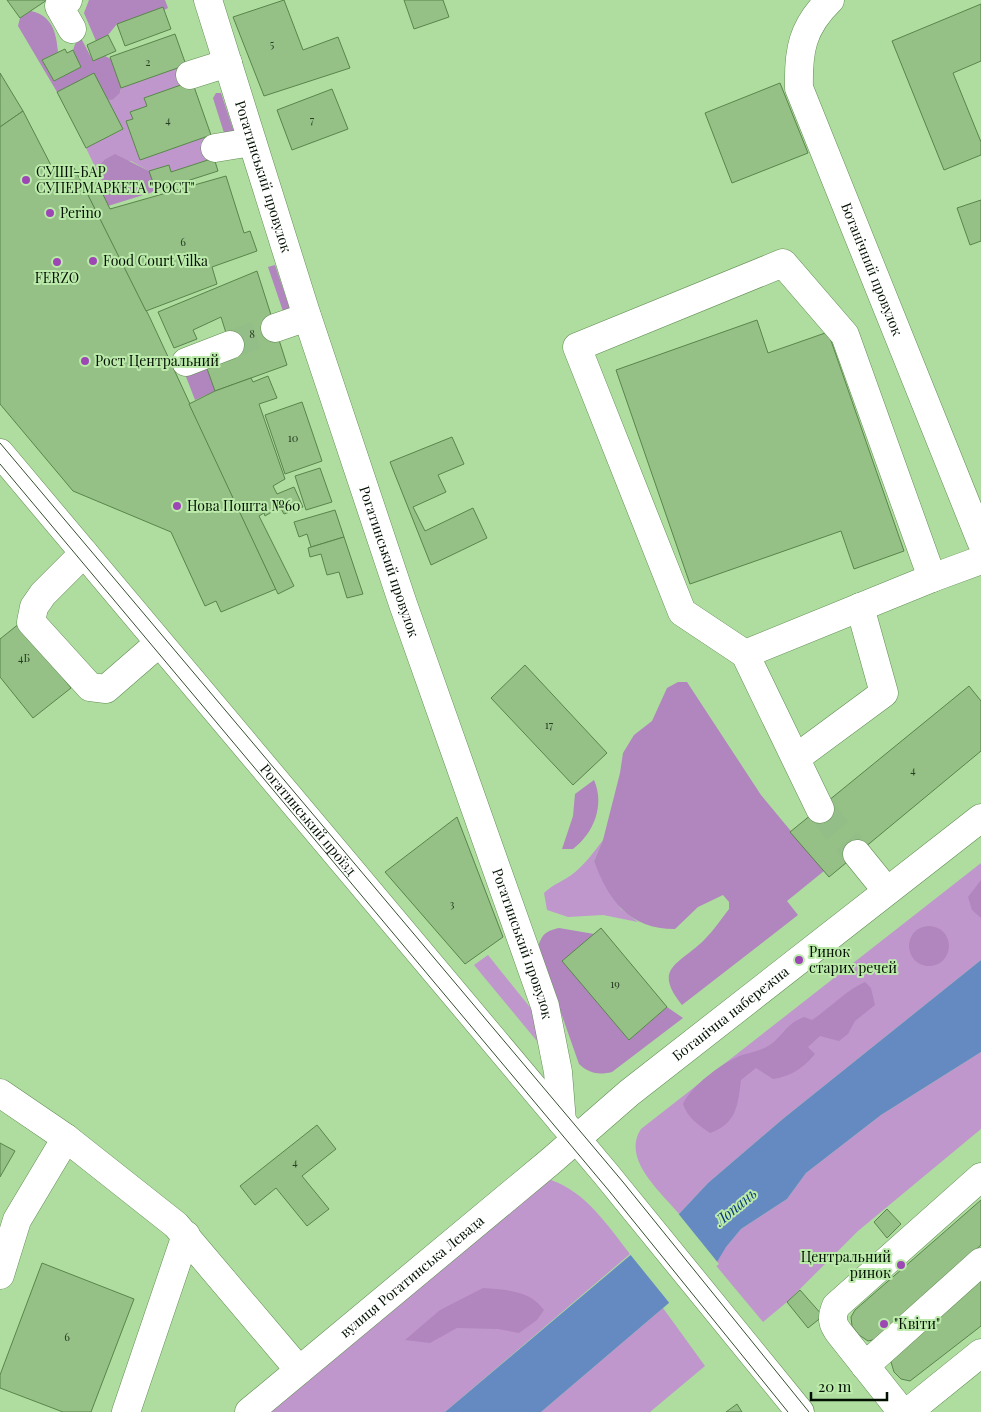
<svg xmlns="http://www.w3.org/2000/svg" width="981" height="1412" font-family="'Playfair Display',serif">
<rect width="100%" height="100%" fill="#aedd9f"/>
<g fill="#c097cd">
<path d="M186 65 192 81 144 98 147 106 130 112 133 119 126 121 140 160 211 135 214 158 171 172 169 165 149 171 131 161 104 160 96 169 86 148 122 130 107 100 120 93 121 88Z"/>
<path d="M603 840 594 861 621 909 638 922 603 915 568 917 547 910 544 893C553 884 564 881 574 873 585 864 594 852 603 840Z"/>
<path d="M981 863V960L784 1118 708 1183 679 1214C661 1192 621 1159 641 1129Z"/>
<path d="M488 955 533 1011 541 1046 474 965Z"/>
<path d="M981 1052V1129L858 1231 787 1302 763 1322 713 1262 741 1229 787 1199 806 1173 881 1115Z"/>
<path d="M551 1180C586 1192 608 1226 630 1254L445 1412H268L539 1183Z"/>
<path d="M663 1308 705 1366 650 1412H541Z"/>
</g>
<g fill="#b185be">
<path d="M89 0H165L168 8 164 10 163 8 117 24 108 35 96 41 84 13Z"/>
<path d="M31 11C52 16 56 31 58 52L42 60 54 81 81 67 73 50 77 39 82 40 93 61 105 56 111 59 121 88 120 93 112 100 57 92 18 26 20 18Z"/>
<path d="M216 93H221L234 132 224 133 213 98Z"/>
<path d="M115 154 149 171 156 191 108 206 100 189 105 186 96 169 104 160Z"/>
<path d="M275 265 293 318 286 320 268 267Z"/>
<path d="M205 363 215 391 195 400 185 374Z"/>
<path d="M678 682H687L761 795 824 871 787 901 798 915 682 1005C651 967 681 964 705 939 714 930 721 919 729 909V902L723 895 698 907 675 929C629 929 609 901 594 861L603 840 620 773 623 753 634 735 652 721 667 688Z"/>
<path d="M594 780C605 805 594 833 573 849H562L573 816 575 794Z"/>
<path d="M981 880V918L972 910 968 897Z"/>
<circle cx="929" cy="946" r="20"/>
<path d="M559 928 594 934 563 961 629 1040 667 1007 683 1018 612 1072C599 1075 590 1074 579 1064L538 947C542 934 546 931 559 928Z"/>
<path d="M865 982 871 988 875 1005 855 1021 848 1034 839 1041 820 1036 808 1047 815 1054C803 1068 792 1076 773 1079L756 1068 741 1080C738 1104 737 1124 710 1133 697 1124 688 1118 683 1104 691 1086 723 1062 742 1055 751 1052 760 1051 768 1046 782 1038 785 1024 804 1017L812 1020C830 1008 845 991 865 982Z"/>
<path d="M483 1288C506 1290 530 1290 544 1310L537 1320 519 1333 498 1329 457 1328 430 1343 405 1340 440 1310Z"/>
</g>
<path fill="#658ac2" d="M981 960V1052L881 1115 806 1173 787 1199 741 1229 726 1247 717 1262 541 1412H445L679 1214 708 1183 784 1118Z"/>
<path fill="#aedd9f" d="M677 1212 719 1264 671 1305 629 1253Z"/>
<g fill="#95c186" stroke="#59854b">
<path d="M7 0H47L20 18Z"/>
<path d="M284 0 303 50 338 37 350 68 264 96 233 17Z"/>
<path d="M404 0H443L449 17 414 29Z"/>
<path d="M981 4V61L953 73 981 142V155L944 170 892 41Z"/>
<path d="M163 7 171 29 125 46 117 24Z"/>
<path d="M175 34 186 65 121 88 110 57Z"/>
<path d="M108 35 116 51 93 61 87 45Z"/>
<path d="M65 49 67 53 73 50 81 67 54 81 42 60Z"/>
<path d="M0 73 23 111 0 127Z"/>
<path d="M94 73 123 129 86 148 57 92Z"/>
<path d="M192 81 211 135 140 160 126 121 133 119 130 112 147 106 144 98Z"/>
<path d="M780 83 808 153 732 183 705 113Z"/>
<path d="M332 89 348 129 292 150 277 110Z"/>
<path d="M23 111 56 175 73 166 97 212 150 318 276 589 221 612 216 601 205 606 171 532 73 491 0 404V127Z"/>
<path d="M214 158 218 171 156 191 149 171 169 165 171 172Z"/>
<path d="M226 176 244 233 250 231 257 251 212 267 217 284 146 311 85 189 97 182 110 209Z"/>
<path d="M981 200V241L970 245 957 208Z"/>
<path d="M257 271 287 365 215 391 205 363 232 352 221 317 193 330 197 339 174 348 158 312Z"/>
<path d="M757 320 768 353 828 332 904 551 854 569 841 531 690 584 616 370Z"/>
<path d="M268 376 277 398 259 404 285 479 273 486 277 494 294 487 303 507 284 514 280 507 265 516 264 513 259 516 294 586 278 594 189 404 215 391 251 378 253 382Z"/>
<path d="M302 402 322 461 285 474 265 415Z"/>
<path d="M452 437 464 464 438 475 446 492 413 507 425 531 473 508 487 538 431 565 390 462Z"/>
<path d="M320 468 332 502 306 510 295 476Z"/>
<path d="M335 510 344 537 311 547 307 534 299 537 294 522Z"/>
<path d="M344 537 363 594 347 598 339 572 327 575 321 554 310 557 308 548Z"/>
<path d="M20 623 71 688 33 718 0 677V639Z"/>
<path d="M525 665 607 753 573 785 491 698Z"/>
<path d="M969 686 981 701V751L829 877 790 832Z"/>
<path d="M457 817 503 937 465 964 385 872Z"/>
<path d="M601 928 667 1007 629 1040 562 961Z"/>
<path d="M317 1125 336 1149 302 1176 329 1209 307 1226 276 1188 255 1205 240 1186Z"/>
<path d="M0 1143 15 1151 0 1177Z"/>
<path d="M981 1200V1245L877 1339 868 1341 859 1335 852 1326 851 1317 855 1310Z"/>
<path d="M887 1209 901 1224 887 1238 874 1222Z"/>
<path d="M42 1263 134 1299 91 1412H63L0 1388V1375Z"/>
<path d="M981 1278V1326L910 1381 901 1379 894 1372 891 1362 893 1351Z"/>
<path d="M800 1290 823 1316 808 1328 787 1302Z"/>
<path d="M737 1404 742 1412H726Z"/>
</g>
<g fill="none" stroke-linecap="round" stroke-linejoin="round">
<g stroke="#94be87" stroke-width="28" stroke-dasharray="28 14" stroke-linecap="butt">
<path d="M230 345 275 328"/>
<path d="M820 809 857 854"/>
</g>
<defs>
<g id="minor">
<path d="M68 0 59 6 72 29"/>
<path id="s1" d="M208 0 305 310 403 604 545 1006 558 1072 562 1122"/>
<path id="s2" d="M830 0C802 27 798 51 799 88L981 541"/>
<path d="M190 75 228 63"/>
<path d="M215 148 252 142"/>
<path d="M275 328 307 317"/>
<path d="M186 362 230 345"/>
<path id="s3" d="M0 453 606 1174 800 1412"/>
<path d="M84 553 43 594 34 607 31 622 90 687 106 689 159 643"/>
<path d="M932 578 981 560"/>
<path d="M745 654 932 578 845 335 783 263 577 347 682 612 745 654 820 809"/>
<path d="M796 758 884 693 860 607"/>
<path d="M857 854 887 891"/>
<path d="M0 1093 66 1138 176 1225 299 1370"/>
<path d="M0 1275 17 1220 66 1138"/>
<path d="M865 1366 981 1262"/>
<path d="M126 1412 186 1235"/>
<path id="s4" d="M249 1412 551 1161 629 1093 981 818"/>
<path d="M902 1412 840 1334C832 1324 831 1318 836 1306L981 1177"/>
<path d="M908 1412 981 1353"/>
</g>
</defs>
<use href="#minor" stroke="#628e53" stroke-width="29"/>
<use href="#minor" stroke="#fff" stroke-width="28"/>
<g stroke="#364e30" stroke-width="1">
<path d="M0 443 623 1182 809 1412"/>
<path d="M0 464 610 1192 788 1412"/>
</g>
</g>
<g fill="#9d47b5" stroke="#bbeaab" stroke-width="2">
<circle cx="26" cy="180" r="5"/>
<circle cx="50" cy="213" r="5"/>
<circle cx="93" cy="261" r="5"/>
<circle cx="57" cy="262" r="5"/>
<circle cx="85" cy="361" r="5"/>
<circle cx="177" cy="506" r="5"/>
<circle cx="799" cy="960" r="5"/>
<circle cx="901" cy="1265" r="5"/>
<circle cx="884" cy="1324" r="5"/>
</g>
<g text-anchor="middle" stroke-width="4" stroke-linejoin="round" paint-order="stroke">
<g font-size="11" fill="#273c22">
<text x="272" y="48">5</text>
<text x="148" y="66">2</text>
<text x="168" y="124">4</text>
<text x="312" y="124">7</text>
<text x="183" y="246">6</text>
<text x="252" y="338">8</text>
<text x="293" y="442">10</text>
<text x="24" y="662">4Б</text>
<text x="549" y="729">17</text>
<text x="913" y="774">4</text>
<text x="452" y="908">3</text>
<text x="615" y="988">19</text>
<text x="295" y="1166">4</text>
<text x="67" y="1341">6</text>
</g>
<g font-size="14" fill="#021000" stroke="#bbeaab" text-anchor="start">
<text x="36" y="177">СУШІ-БАР<tspan x="36" dy="16">СУПЕРМАРКЕТА "РОСТ"</tspan></text>
<text x="60" y="218">Perino</text>
<text x="103" y="266">Food Court Vilka</text>
<text x="57" y="283" text-anchor="middle">FERZO</text>
<text x="95" y="366">Рост Центральний</text>
<text x="187" y="511">Нова Пошта №60</text>
<text x="809" y="957">Ринок<tspan x="809" dy="16">старих речей</tspan></text>
<text x="891" y="1262" text-anchor="end">Центральний<tspan x="891" dy="16">ринок</tspan></text>
<text x="894" y="1329">"Квіти"</text>
</g>
<g font-size="14" fill="#021000" stroke="#bbeaab">
<text dy="5" stroke="none"><textPath href="#s1" startOffset="185">Рогатинський провулок</textPath></text>
<text dy="5" stroke="none"><textPath href="#s2" startOffset="292">Ботанічний провулок</textPath></text>
<text dy="5" stroke="none"><textPath href="#s1" startOffset="590">Рогатинський провулок</textPath></text>
<text dy="5" stroke="none"><textPath href="#s3" startOffset="479">Рогатинський проїзд</textPath></text>
<text dy="5" stroke="none"><textPath href="#s1" startOffset="995">Рогатинський провулок</textPath></text>
<text dy="5" stroke="none"><textPath href="#s4" startOffset="625">Ботанічна набережна</textPath></text>
<text dy="5" stroke="none"><textPath href="#s4" startOffset="212">вулиця Рогатинська Левада</textPath></text>
</g>
<g font-size="15" font-style="italic" fill="#07397c" stroke="#bbeaab">
<text transform="translate(736 1207) rotate(-40)" y="5">Лопань</text>
</g>
</g>
<path d="M811 1392v8h76v-8" fill="none" stroke="#021000" stroke-width="2.5"/>
<text x="818" y="1392" font-size="15" fill="#021000" stroke="#bbeaab" stroke-width="4" paint-order="stroke">20 m</text>
</svg>
